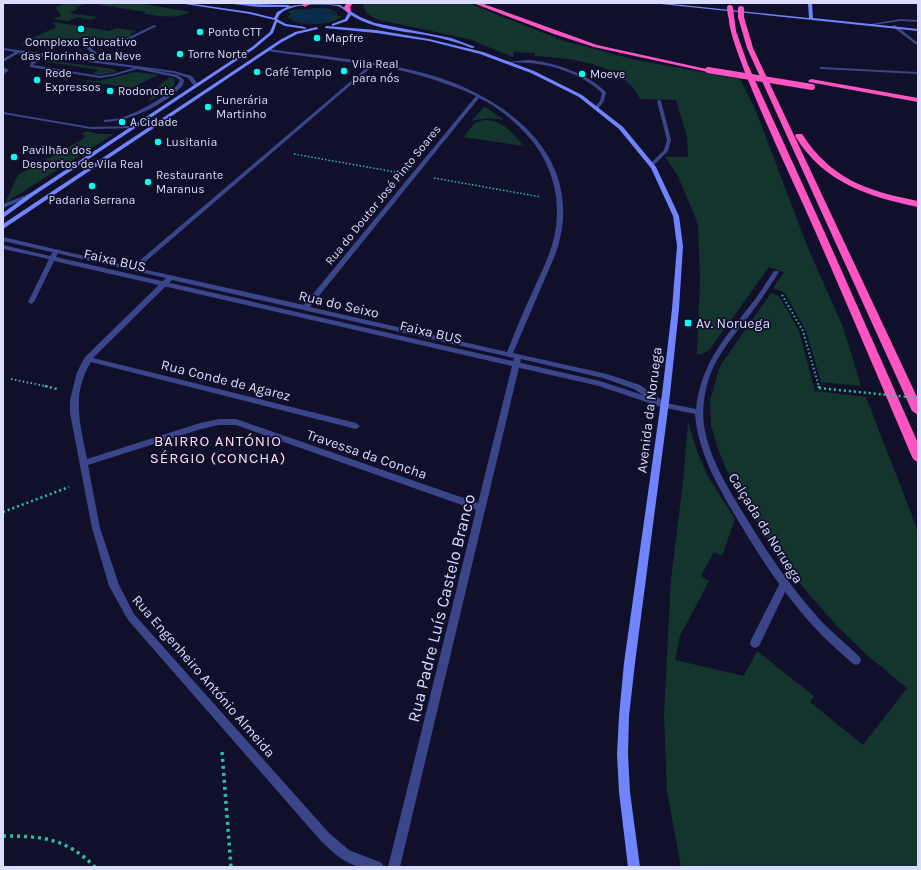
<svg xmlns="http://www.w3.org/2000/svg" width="921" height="870" font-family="Karla,sans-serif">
<rect width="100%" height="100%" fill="#11102b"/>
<g fill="#13352e" fill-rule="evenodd">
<path d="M66 3H87L75 8 78 9 69 13 97 17 91 20 77 17 68 21 53 19 61 16 55 7Z"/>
<path d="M103 3H139L190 12C177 19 159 16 144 14L146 12 99 5Z"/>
<path d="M362 3H468L564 41 636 60 740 79 756 111 808 248 843 327 861 386 821 382 806 331 785 293 773 288 784 272 769 267 710 349 702 354H697L700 278 698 224 678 176 665 157H688L687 136 676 100 640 99C623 63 571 58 535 56V53L514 52 513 57 469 39 379 20 367 14Z"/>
<path d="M319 8 330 9 337 13V16H342C334 25 296 28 288 17L291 13 287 12 293 10ZM309 9 333 12 335 15C324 23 302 28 291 18L295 12Z"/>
<path d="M54 22 109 31 117 28 136 31 130 34 132 35 120 40 84 37 64 42 51 48 20 44 54 28 56 26 52 23Z"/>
<path d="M46 60 113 69 117 72 99 75 92 74 99 70 41 61Z"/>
<path d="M135 72 158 75 131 88 79 80 100 81Z"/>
<path d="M170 77 175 79 174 86 148 102 161 84Z"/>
<path d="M484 107 487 108 504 120 488 118 471 121Z"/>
<path d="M484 120C504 120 512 133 524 146L463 137 475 123Z"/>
<path d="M86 131 98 134H114L5 203 18 175 83 139 85 136 81 134Z"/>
<path d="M771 293 779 296 799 331 815 391 866 397 918 531V867H681L667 791 664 715 671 579 683 482 688 422 697 451 707 475 735 519 722 556 714 552 701 576 709 581 680 636 675 660 744 676 757 651 814 696 810 702 863 745 907 688 867 655 837 626 782 563 727 471 718 449 711 425 710 400 720 366Z"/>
</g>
<path fill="#0a2c4a" d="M315 9 329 10 335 15C327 26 300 26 291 18L292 14 299 11Z"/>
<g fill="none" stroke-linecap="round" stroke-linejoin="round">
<g stroke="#2ebf9f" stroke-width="1.5" stroke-dasharray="1.5 2" stroke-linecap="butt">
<path d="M294 154 395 172"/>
<path d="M434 178 541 197"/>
</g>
<g stroke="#2ebf9f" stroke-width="2" stroke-dasharray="1.5 2.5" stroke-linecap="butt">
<path d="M782 295 803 331 819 387"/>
<path d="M11 379 50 387"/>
</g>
<g stroke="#2ebf9f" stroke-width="2.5" stroke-dasharray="2 3" stroke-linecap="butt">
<path d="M45 386 57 389"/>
<path d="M819 386V388"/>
<path d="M3 512 69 487"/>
</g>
<g stroke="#2ebf9f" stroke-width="3.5" stroke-dasharray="3 4" stroke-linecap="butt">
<path d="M222 752 231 867"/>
<path d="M3 836C42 836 66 838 95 867"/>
</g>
<g fill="#3b458a" fill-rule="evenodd">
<path d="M154 25 157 26 122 43 87 42 86 44 97 53 85 62 82 61 92 53 83 45 84 40 121 41Z"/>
<path d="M893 25H895L918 43V46L893 27Z"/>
<path d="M42 53 45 54 33 65 100 76 113 74 137 67 178 75 184 80 183 85C164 105 133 120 106 122H104V120C111 119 117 119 123 117 135 114 177 92 180 80L175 77 137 69 113 76 100 78 30 67 31 62Z"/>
<path d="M527 60C552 61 588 74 606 92L604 101 598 109H594V108L600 101 602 93C580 71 539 60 509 63L507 62Z"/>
<path d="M3 67 9 70 3 75 4 70H3Z"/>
<path d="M821 67 918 72V74L820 69V67Z"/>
<path d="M659 100 661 101 671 140 668 151 652 167 649 165 664 150 667 140 657 101Z"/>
<path d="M3 112 91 127 135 126 137 127 135 128 91 129 3 114Z"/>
<path d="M3 245 50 256 54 250 56 249 59 251 56 257 600 381 664 402 665 404 661 407 599 386 54 261 34 302 31 304 28 302 49 259 3 249Z"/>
<path d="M784 580 787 581 789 584 759 646 755 648 751 646 750 643 751 640 781 581Z"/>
</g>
<g fill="#3b458a" fill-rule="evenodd">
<path d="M900 19 918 20V22L900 21 873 25 871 24Z"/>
<path d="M3 48 174 71 192 76 199 86 195 87 188 78 174 73 19 53 3 62V59L15 52 3 50Z"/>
<path d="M266 49C273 49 282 51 290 52 304 53 318 55 332 57 372 62 416 68 454 83 526 112 584 169 556 253L513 353 607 374 640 385 666 403 696 409C701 362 726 337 753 302 761 292 767 281 774 271H778L779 272C772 283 765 294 757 305 740 329 717 352 708 381 704 395 702 411 704 426 709 457 726 485 742 511 765 550 791 588 822 622 834 634 847 645 860 657L861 660 860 663 856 665 852 663C840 652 827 641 815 628 784 594 759 556 736 517 717 485 698 452 695 414L661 407 634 389 603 378 521 359 400 867H388L476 510 236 425H219L201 429 88 465 100 528 119 585 134 614 329 833 349 850 382 863 384 867C377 867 369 868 361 867 344 864 333 852 321 841L128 620 109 586 92 528 70 413V400L77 372 85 357 166 278 3 241V237L132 267 370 65 267 51ZM374 65C409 71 443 81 476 96L304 305 138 268ZM479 98C497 106 513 120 527 135 554 164 564 206 552 245 547 262 539 277 532 293 523 312 515 332 507 352L310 307ZM172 280 514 358 478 503 236 419H219L200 423 87 459C80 423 71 395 91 362L356 429 360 426 356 423 93 358Z"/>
<path d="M31 193 33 194V196L3 208V204Z"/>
</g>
<g fill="#7184ff" fill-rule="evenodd">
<path d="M178 3H187L250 12 274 18 277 12 287 7H259L225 3 288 5 290 6 314 3 340 5 360 17 375 23 451 38 475 47 472 48C457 42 442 38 426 35 401 31 373 29 351 15L347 21 332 26V24L345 19 348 13C346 11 343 9 340 7 328 3 298 4 286 10 281 12 279 15 277 19L286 24 305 27 306 29 285 26 277 22 273 33 254 49 33 196 3 218V213L29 194 252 47 270 32 275 20 250 14Z"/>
<path d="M651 3H663L809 18 808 3H812L813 18 918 29V31Z"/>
<path d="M326 26 376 30 429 39 483 52 534 71 582 95 623 127 656 167 679 216 683 246 679 309 670 394 635 663 629 716 628 754 630 792 640 867H628L619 792 617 754 619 716 624 663 662 394 672 309 677 246 673 216 651 168 619 129 579 97 531 73 480 54 429 41 376 33 325 28Z"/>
<path d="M317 27 318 29 297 34 282 42 3 229V224L280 40 295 32Z"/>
</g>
<g fill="#ff55c2" fill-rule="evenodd">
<path d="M305 3H312L305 7 302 5Z"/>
<path d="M347 3H353L350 7 351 12H347L344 7Z"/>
<path d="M473 3H481L597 45 711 70 708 72 594 47 554 34Z"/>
<path d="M729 15 734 16 736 31 748 65 824 231 918 443V462L914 460 912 457C880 382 848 306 815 231 801 197 724 40 729 15Z"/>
<path d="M741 15 744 17 753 48 918 399V415L912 411 747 48 738 17Z"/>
<path d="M811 79 918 98V102L809 82 808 81Z"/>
<path d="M796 134H802C831 179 867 191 918 201V207C867 196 824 183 795 136Z"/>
</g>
<path stroke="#2ebf9f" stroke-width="2.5" stroke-dasharray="2 3" stroke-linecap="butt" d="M819 388 918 398"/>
<g stroke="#ff55c2" stroke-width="6">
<path d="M730 8 731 16"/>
<path d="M741 9V17"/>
<path d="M708 70 812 87"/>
</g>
</g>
<g fill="#06fff0" stroke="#11102b" stroke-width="1.5">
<circle cx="81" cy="29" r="4"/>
<circle cx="200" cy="32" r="4"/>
<circle cx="317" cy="38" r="4"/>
<circle cx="180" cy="54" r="4"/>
<circle cx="344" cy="71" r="4"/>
<circle cx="257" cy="72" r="4"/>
<circle cx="582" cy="74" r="4"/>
<circle cx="37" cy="80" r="4"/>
<circle cx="110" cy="91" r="4"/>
<circle cx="208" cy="107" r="4"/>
<circle cx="122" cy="122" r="4"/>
<circle cx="158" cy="142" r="4"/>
<circle cx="14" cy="157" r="4"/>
<circle cx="148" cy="182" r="4"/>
<circle cx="92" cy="186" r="4"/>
<rect x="684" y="319" width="8" height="8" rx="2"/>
</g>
<g text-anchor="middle" stroke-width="3.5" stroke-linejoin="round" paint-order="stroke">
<g font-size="12" fill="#dadcff" stroke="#11102b" text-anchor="start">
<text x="208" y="36">Ponto CTT</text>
<text x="325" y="42">Mapfre</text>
<text x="81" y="46" text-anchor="middle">Complexo Educativo<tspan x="81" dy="14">das Florinhas da Neve</tspan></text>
<text x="188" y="58">Torre Norte</text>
<text x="352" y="68">Vila Real<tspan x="352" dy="14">para nós</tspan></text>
<text x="265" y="76">Café Templo</text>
<text x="45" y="77">Rede<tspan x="45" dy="14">Expressos</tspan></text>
<text x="590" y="78">Moeve</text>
<text x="118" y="95">Rodonorte</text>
<text x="216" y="104">Funerária<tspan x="216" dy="14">Martinho</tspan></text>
<text x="130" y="126">A Cidade</text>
<text x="166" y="146">Lusitania</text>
<text x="22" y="154">Pavilhão dos<tspan x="22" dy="14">Desportos de Vila Real</tspan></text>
<text x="156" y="179">Restaurante<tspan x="156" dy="14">Maranus</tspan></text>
<text x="92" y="204" text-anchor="middle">Padaria Serrana</text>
</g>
<g font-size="12" fill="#dadcff" stroke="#11102b">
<text transform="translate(383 195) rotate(-51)" y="4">Rua do Doutor José Pinto Soares</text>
</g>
<g font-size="14" fill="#dadcff" stroke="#11102b">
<text transform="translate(115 260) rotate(13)" y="5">Faixa BUS</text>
<text transform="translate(339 304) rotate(13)" y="5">Rua do Seixo</text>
<text transform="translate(431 332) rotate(13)" y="5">Faixa BUS</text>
<text transform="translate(226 380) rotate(14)" y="5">Rua Conde de Agarez</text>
<text transform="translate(649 410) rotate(-83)" y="5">Avenida da Noruega</text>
<text transform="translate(367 454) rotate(19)" y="5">Travessa da Concha</text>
<text transform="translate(766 528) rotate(58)" y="5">Calçada da Noruega</text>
<text transform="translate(204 676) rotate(49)" y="5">Rua Engenheiro António Almeida</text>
</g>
<g font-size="14" fill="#dadcff" stroke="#11102b" text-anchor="start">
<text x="696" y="328">Av. Noruega</text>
</g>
<g font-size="15" letter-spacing="1" fill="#ffdcf8" stroke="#11102b">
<text x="218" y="446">BAIRRO ANTÓNIO<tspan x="218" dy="17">SÉRGIO (CONCHA)</tspan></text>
</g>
<g font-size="17" fill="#dadcff" stroke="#11102b">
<text transform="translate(441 608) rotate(-76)" y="6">Rua Padre Luís Castelo Branco</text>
</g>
</g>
<rect width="921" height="870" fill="none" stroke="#dadcff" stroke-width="8"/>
</svg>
